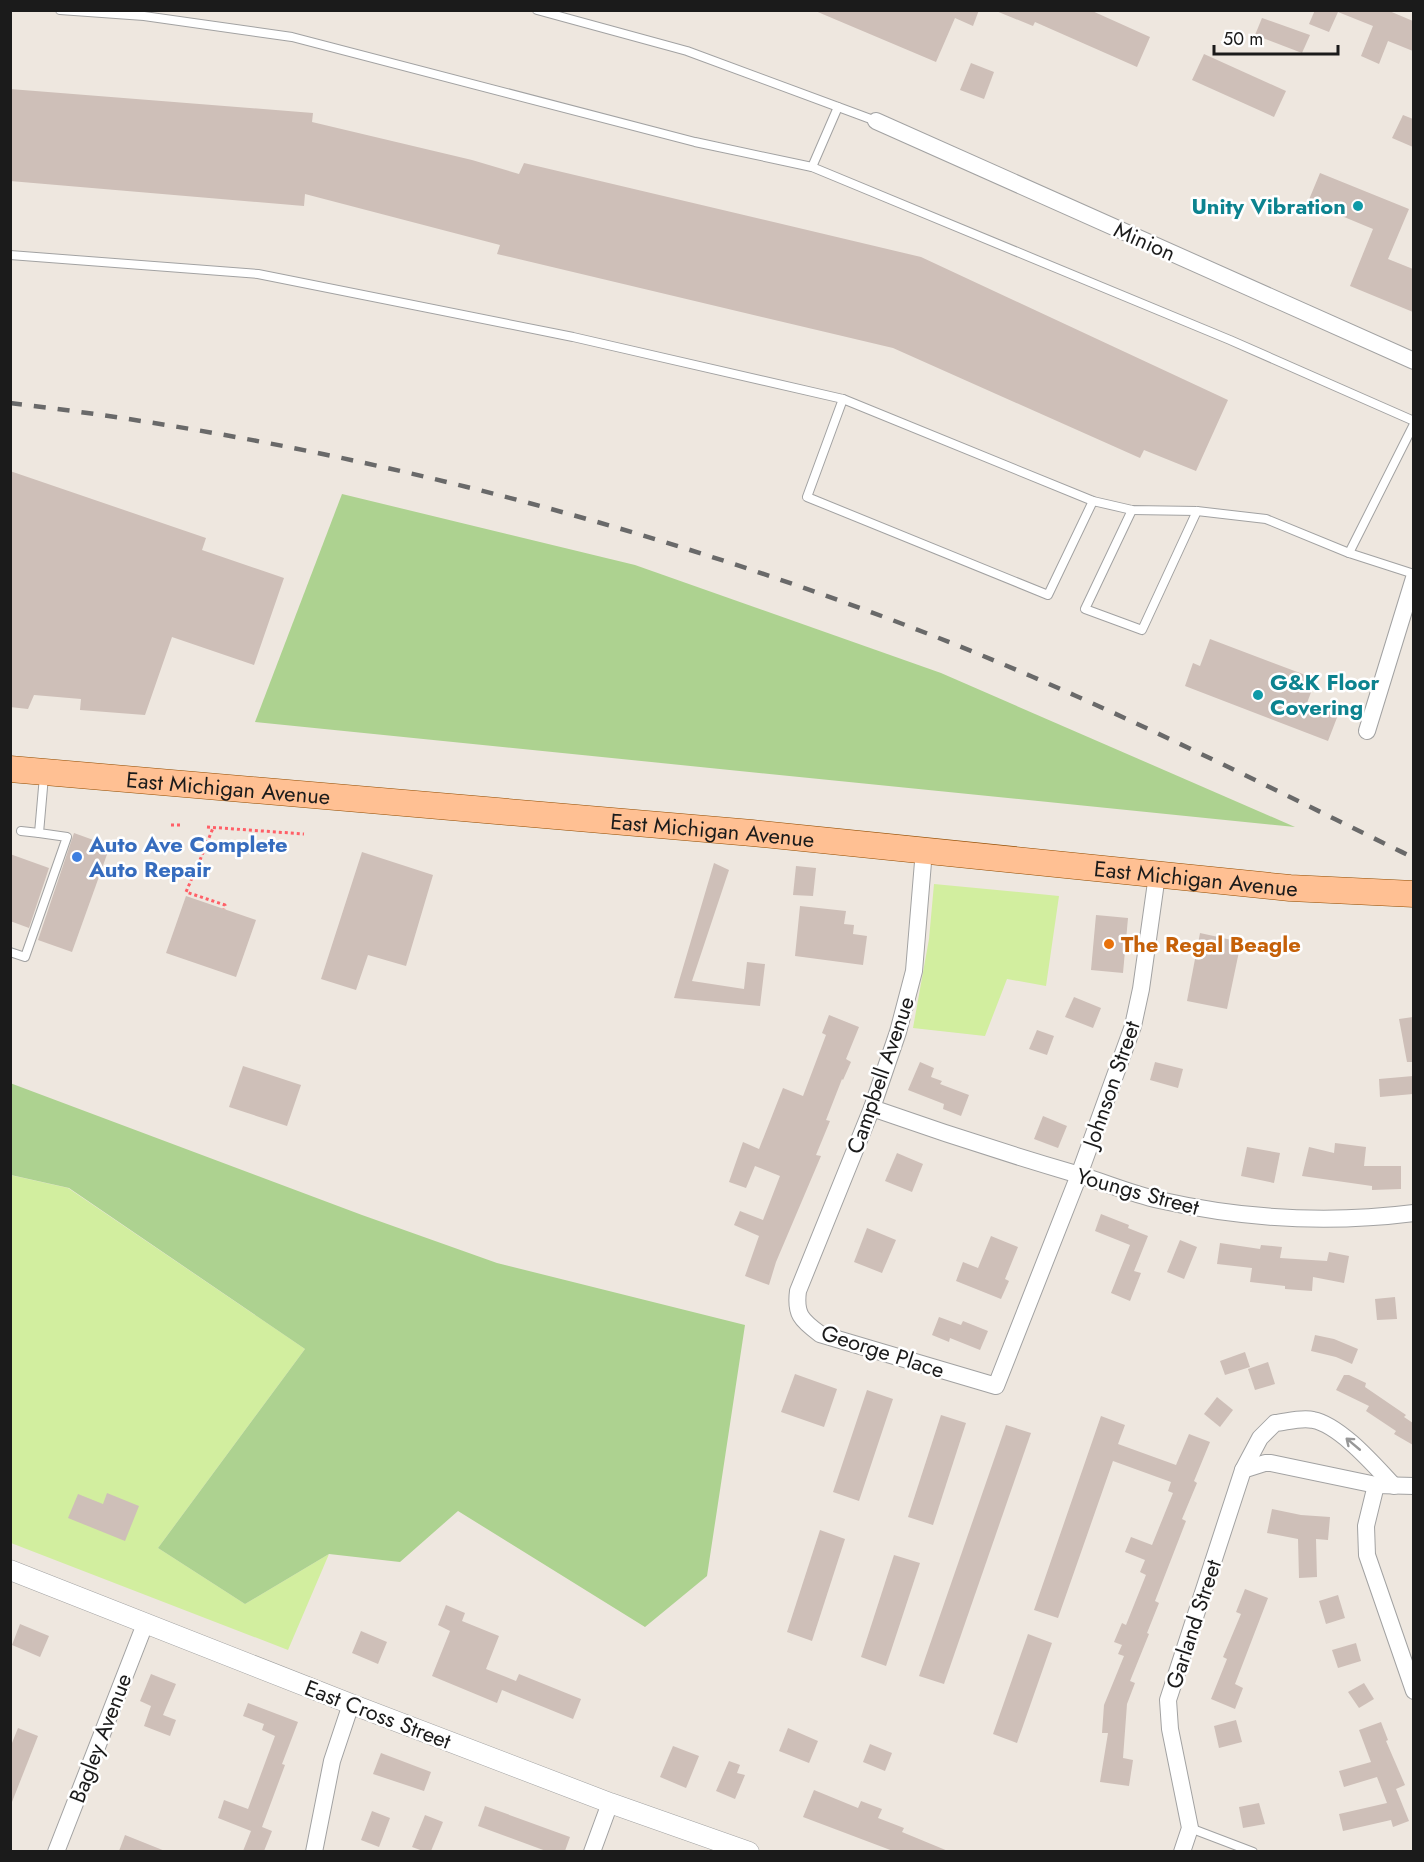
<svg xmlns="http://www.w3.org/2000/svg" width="1424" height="1862" font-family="Jost,sans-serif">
<rect width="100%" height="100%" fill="#eee7df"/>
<g fill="#d2ee9f">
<path d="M934 884 1059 896 1046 986 1007 979 985 1036 913 1028 929 939Z"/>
<path d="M10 1175 68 1188 305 1349 158 1548 245 1604 329 1554 288 1650 11 1543Z"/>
</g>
<g fill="#add290">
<path d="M342 494 635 565 941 673 1295 827 255 722Z"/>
<path d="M10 1083 362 1215 497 1263 745 1325 707 1576 645 1627 458 1511 400 1562 329 1554 245 1604 158 1548 305 1349 69 1188 11 1175Z"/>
</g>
<g fill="#cebfb8">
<path d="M813 10H979L973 26 955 18 936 62Z"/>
<path d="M1008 10H1090L1150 37 1137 67 1035 22 1033 26 996 11Z"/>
<path d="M1315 10H1387L1413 21V51L1388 41 1379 64 1361 56 1373 26 1338 12 1329 32 1309 24Z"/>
<path d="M1262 18 1310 35 1302 53 1255 35Z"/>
<path d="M1204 54 1286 91 1274 117 1192 80Z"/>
<path d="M971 63 994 72 984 99 960 90Z"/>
<path d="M10 89 313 113 312 122 472 160 519 174 524 163 921 257 1228 400 1196 471 1144 450 1140 458 893 348 497 254 500 245 305 194 304 206 10 181Z"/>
<path d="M1403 115 1413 119V147L1392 138Z"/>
<path d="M1320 173 1409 209 1388 259 1413 269V312L1350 286 1373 229 1308 202Z"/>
<path d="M10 471 206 538 202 550 284 578 254 665 172 637 145 715 80 710 81 699 34 695 28 709 10 707Z"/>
<path d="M1210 639 1316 679 1307 703 1338 715 1328 741 1185 686 1193 663 1200 666Z"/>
<path d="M74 833 110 846 72 952 38 940Z"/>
<path d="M362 852 433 875 406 966 368 955 356 990 321 979Z"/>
<path d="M10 854 49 868 29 928 10 921Z"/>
<path d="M714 863 729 870 692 981 744 989 747 962 765 964 760 1006 674 998Z"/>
<path d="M796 866 816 868 813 896 793 895Z"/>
<path d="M186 896 256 920 236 977 166 953Z"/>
<path d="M800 906 846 911 844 924 854 925 853 934 867 936 863 965 795 956Z"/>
<path d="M1096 915 1128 918 1123 973 1091 970Z"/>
<path d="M1200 933 1241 942 1227 1009 1187 1001Z"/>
<path d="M1074 997 1101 1008 1093 1028 1065 1017Z"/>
<path d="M829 1015 859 1027 846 1059 851 1062 843 1080 842 1079 826 1120 830 1121 816 1155 821 1156 776 1262 769 1285 745 1276 759 1236 734 1225 740 1211 763 1220 780 1176 755 1166 746 1188 729 1182 743 1142 759 1149 783 1088 803 1096 826 1035 822 1033Z"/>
<path d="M1413 1017V1062H1407L1399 1019Z"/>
<path d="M1037 1030 1054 1036 1047 1055 1029 1049Z"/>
<path d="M920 1062 934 1068 931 1077 942 1081 940 1084 969 1095 961 1116 943 1109 944 1104 908 1090Z"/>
<path d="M1155 1062 1183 1069 1178 1088 1150 1080Z"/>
<path d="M243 1066 301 1085 287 1126 229 1107Z"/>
<path d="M1413 1076V1094L1380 1097 1379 1079Z"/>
<path d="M1043 1116 1067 1126 1058 1148 1034 1139Z"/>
<path d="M1335 1143 1366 1147 1364 1166H1401V1189L1372 1190V1186L1302 1176 1309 1147 1334 1153Z"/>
<path d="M1247 1147 1280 1153 1274 1183 1241 1176Z"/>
<path d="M897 1153 923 1164 912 1192 885 1181Z"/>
<path d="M1101 1214 1129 1225 1128 1228 1148 1236 1134 1271 1141 1273 1130 1301 1111 1293 1130 1245 1095 1231Z"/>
<path d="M867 1228 896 1240 882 1273 854 1262Z"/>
<path d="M991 1236 1018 1247 1005 1279 1009 1281 1001 1299 956 1281 963 1262 978 1268Z"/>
<path d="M1180 1240 1197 1247 1184 1279 1167 1272Z"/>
<path d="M1220 1243 1260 1249 1261 1245 1282 1247 1280 1258 1327 1261 1329 1252 1349 1256 1344 1283 1313 1277 1312 1291 1285 1289V1286L1250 1282 1252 1268 1217 1264Z"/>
<path d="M1395 1297 1397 1319 1377 1320 1375 1299Z"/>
<path d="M939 1317 961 1325 963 1321 988 1331 980 1350 950 1338 949 1342 932 1335Z"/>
<path d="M1315 1335 1334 1339 1358 1349 1352 1364 1336 1357 1311 1351Z"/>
<path d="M1245 1352 1250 1367 1225 1375 1220 1361Z"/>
<path d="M1268 1362 1275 1384 1255 1390 1248 1369Z"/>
<path d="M795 1374 837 1389 824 1427 781 1412Z"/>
<path d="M1344 1375H1349L1366 1383 1365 1387 1406 1415 1404 1417 1413 1423V1445L1394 1434 1396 1431 1366 1411 1369 1406 1336 1390Z"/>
<path d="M867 1390 893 1399 859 1501 833 1492Z"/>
<path d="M1217 1397 1233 1410 1220 1427 1204 1414Z"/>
<path d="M941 1415 966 1423 933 1525 908 1517Z"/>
<path d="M1101 1416 1125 1425 1118 1444 1176 1465 1189 1434 1210 1442 1194 1481 1197 1483 1182 1519 1186 1521 1155 1601 1159 1603 1147 1633 1149 1634 1130 1681 1135 1683 1127 1704 1123 1758 1133 1760 1129 1786 1100 1782 1108 1733H1102L1104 1705 1124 1656 1118 1654 1122 1645 1114 1642 1122 1623 1126 1625 1146 1575 1140 1572 1145 1560 1125 1552 1131 1537 1152 1545 1173 1493 1168 1491 1171 1482 1113 1461 1058 1618 1034 1610Z"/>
<path d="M1006 1425 1031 1433 944 1684 919 1676Z"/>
<path d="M107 1493 139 1506 125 1541 68 1518 78 1494 103 1504Z"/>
<path d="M1272 1509 1301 1515 1330 1517 1328 1540 1316 1539 1317 1577 1299 1578 1298 1539 1267 1533Z"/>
<path d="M820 1530 845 1539 812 1641 787 1632Z"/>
<path d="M894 1555 920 1563 886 1666 861 1657Z"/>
<path d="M1245 1589 1268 1598 1235 1684 1243 1688 1235 1709 1211 1699 1227 1659 1223 1657 1241 1614 1236 1612Z"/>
<path d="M1338 1595 1345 1618 1326 1624 1319 1601Z"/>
<path d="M446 1605 465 1613 462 1621 499 1636 486 1669 516 1681 519 1674 581 1699 573 1719 502 1690 497 1703 432 1676 450 1631 438 1625Z"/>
<path d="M20 1624 49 1636 40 1657 12 1645Z"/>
<path d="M361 1631 387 1642 378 1664 352 1653Z"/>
<path d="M1028 1634 1052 1643 1017 1743 993 1734Z"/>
<path d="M1356 1643 1361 1661 1338 1668 1332 1650Z"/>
<path d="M151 1674 176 1684 163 1715 176 1720 170 1736 144 1726 151 1706 140 1701Z"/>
<path d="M1364 1683 1374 1699 1359 1708 1348 1692Z"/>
<path d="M248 1703 298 1722 282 1764 285 1765 262 1827 272 1831 264 1851H243L251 1831 218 1818 224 1800 248 1809 275 1736 262 1730 264 1724 243 1716Z"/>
<path d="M1236 1720 1242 1742 1219 1748 1214 1726Z"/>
<path d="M1381 1722 1388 1740 1386 1741 1405 1785 1396 1789 1409 1821 1393 1827 1391 1820 1343 1831 1339 1814 1387 1803 1377 1777 1344 1787 1339 1771 1371 1762 1359 1730Z"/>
<path d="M18 1728 38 1736 12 1802 10 1748Z"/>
<path d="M788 1728 818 1741 809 1763 779 1751Z"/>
<path d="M870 1744 892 1753 885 1771 863 1762Z"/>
<path d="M673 1746 699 1756 686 1788 660 1777Z"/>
<path d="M381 1753 431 1772 424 1791 373 1774Z"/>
<path d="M729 1761 740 1765 737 1773 745 1775 735 1799 716 1791Z"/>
<path d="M814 1790 858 1808 861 1801 882 1809 878 1818 904 1828 902 1832 948 1851H893L803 1817Z"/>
<path d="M1259 1803 1265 1824 1243 1828 1239 1807Z"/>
<path d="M485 1806 570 1837 565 1851H546L478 1826Z"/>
<path d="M372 1811 390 1818 379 1847 361 1840Z"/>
<path d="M425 1815 443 1822 431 1851H423L412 1847Z"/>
<path d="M125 1835 165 1851H119Z"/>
</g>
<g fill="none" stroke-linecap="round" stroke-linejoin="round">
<defs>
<g id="service">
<path d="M60 10 144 16 292 37 695 142 812 167 1230 340 1414 421"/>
<path d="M537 10 687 51 876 121"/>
<path d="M812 167 838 107"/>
<path d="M10 255 258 274 573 337 843 399 1093 501 1132 510 1197 511 1266 519 1349 553 1414 574"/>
<path d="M843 399 807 497 1048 595 1093 501"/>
<path d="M1132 510 1085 609 1142 630 1197 511"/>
<path d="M1349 553 1414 424"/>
<path d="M21 831 39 833"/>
<path d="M10 952 25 957 67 837 39 833 44 776"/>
<path d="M1190 1828 1253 1852"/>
</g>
<g id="minor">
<path d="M876 121 1414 361"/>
<path d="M1367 731 1414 578"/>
<path d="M924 850 914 971 898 1032 872 1108 798 1291C795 1314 801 1320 820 1334L996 1386 1079 1175 1133 1026 1141 989 1157 875"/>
<path d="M872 1108C940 1132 1008 1154 1076 1174 1104 1182 1131 1194 1159 1200 1243 1219 1328 1224 1414 1213"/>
<path d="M1243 1470 1260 1438 1275 1423C1286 1422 1302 1417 1313 1420 1340 1425 1375 1466 1394 1486"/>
<path d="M1376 1485 1366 1526 1367 1555 1414 1691"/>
<path d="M56 1852 145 1624"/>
<path d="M314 1852 332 1761 351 1704"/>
<path d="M592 1852 610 1803"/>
<path d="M1182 1852 1190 1828 1170 1729 1168 1700 1243 1470 1265 1463H1271L1376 1485 1414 1486"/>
</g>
<path id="tertiary" d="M10 1570 351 1704 610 1803 749 1852"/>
<g id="primary">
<path id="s1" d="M10 769 752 833 1290 888 1414 894"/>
</g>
</defs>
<use href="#service" stroke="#a2a2a2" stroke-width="10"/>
<use href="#minor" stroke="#a2a2a2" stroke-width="18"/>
<use href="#tertiary" stroke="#a2a2a2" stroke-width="21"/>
<use href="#primary" stroke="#924c00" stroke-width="27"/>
<g stroke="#ff5f67" stroke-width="3" stroke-dasharray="3 3" stroke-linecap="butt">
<path d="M171 825H180"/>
<path d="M207 827 304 834"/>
<path d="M200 860 213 828"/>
<path d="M192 878 186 892 225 905 224 909"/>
</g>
<use href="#service" stroke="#fff" stroke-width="8"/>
<use href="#minor" stroke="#fff" stroke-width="16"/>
<use href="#tertiary" stroke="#fff" stroke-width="20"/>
<use href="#primary" stroke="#ffc093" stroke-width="26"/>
<path stroke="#696969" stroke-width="4.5" stroke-dasharray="12 12" stroke-linecap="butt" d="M10 403C323 440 633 519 926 633 1093 698 1253 779 1414 858"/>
</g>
<defs><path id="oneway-shaft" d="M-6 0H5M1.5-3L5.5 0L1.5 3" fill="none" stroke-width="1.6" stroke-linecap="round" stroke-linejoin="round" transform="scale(1.5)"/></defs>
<use stroke="#989898" href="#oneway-shaft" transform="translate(1353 1444) rotate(-140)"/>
<g fill="#0f9aa8" stroke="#fff" stroke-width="2">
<circle cx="1358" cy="206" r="6"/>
<circle cx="1258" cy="695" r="6"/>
</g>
<circle fill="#3f7fe0" stroke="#fff" stroke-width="2" cx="77" cy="857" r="6"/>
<circle fill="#e8710a" stroke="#fff" stroke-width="2" cx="1109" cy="944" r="6"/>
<g text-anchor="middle" stroke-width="5" stroke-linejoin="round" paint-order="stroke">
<g font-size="22" font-weight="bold" fill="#0d838f" stroke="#fff" text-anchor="end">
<text x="1346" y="214">Unity Vibration</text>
<text x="1270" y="690" text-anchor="start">G&amp;K Floor<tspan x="1270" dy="25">Covering</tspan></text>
</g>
<g font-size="22" fill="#1b1b1b" stroke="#fff">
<text transform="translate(1145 241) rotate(24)" y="8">Minion</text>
<text dy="8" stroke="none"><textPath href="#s1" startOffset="219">East Michigan Avenue</textPath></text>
<text dy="8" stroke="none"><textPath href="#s1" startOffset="705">East Michigan Avenue</textPath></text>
<text dy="8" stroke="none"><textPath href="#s1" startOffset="1191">East Michigan Avenue</textPath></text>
<text transform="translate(880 1075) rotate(-71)" y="8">Campbell Avenue</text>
<text transform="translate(1111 1084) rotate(-71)" y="8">Johnson Street</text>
<text transform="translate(1138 1191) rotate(15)" y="8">Youngs Street</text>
<text transform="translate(883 1351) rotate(18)" y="8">George Place</text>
<text transform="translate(1193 1624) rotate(-72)" y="8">Garland Street</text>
<text transform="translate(378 1714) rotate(21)" y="8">East Cross Street</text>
<text transform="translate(100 1738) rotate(-69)" y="8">Bagley Avenue</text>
</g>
<g font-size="22" font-weight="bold" fill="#366cbe" stroke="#fff" text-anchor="start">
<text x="89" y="852">Auto Ave Complete<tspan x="89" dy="25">Auto Repair</tspan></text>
</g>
<g font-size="22" font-weight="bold" fill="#c56008" stroke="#fff" text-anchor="start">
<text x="1121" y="952">The Regal Beagle</text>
</g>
</g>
<rect width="1424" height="1862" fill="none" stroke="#1b1b1b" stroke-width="24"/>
<path d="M1214 45v9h124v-9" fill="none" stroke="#1b1b1b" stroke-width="3"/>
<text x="1223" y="45" font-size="18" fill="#1b1b1b" stroke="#ffffff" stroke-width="4.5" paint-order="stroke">50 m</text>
</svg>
